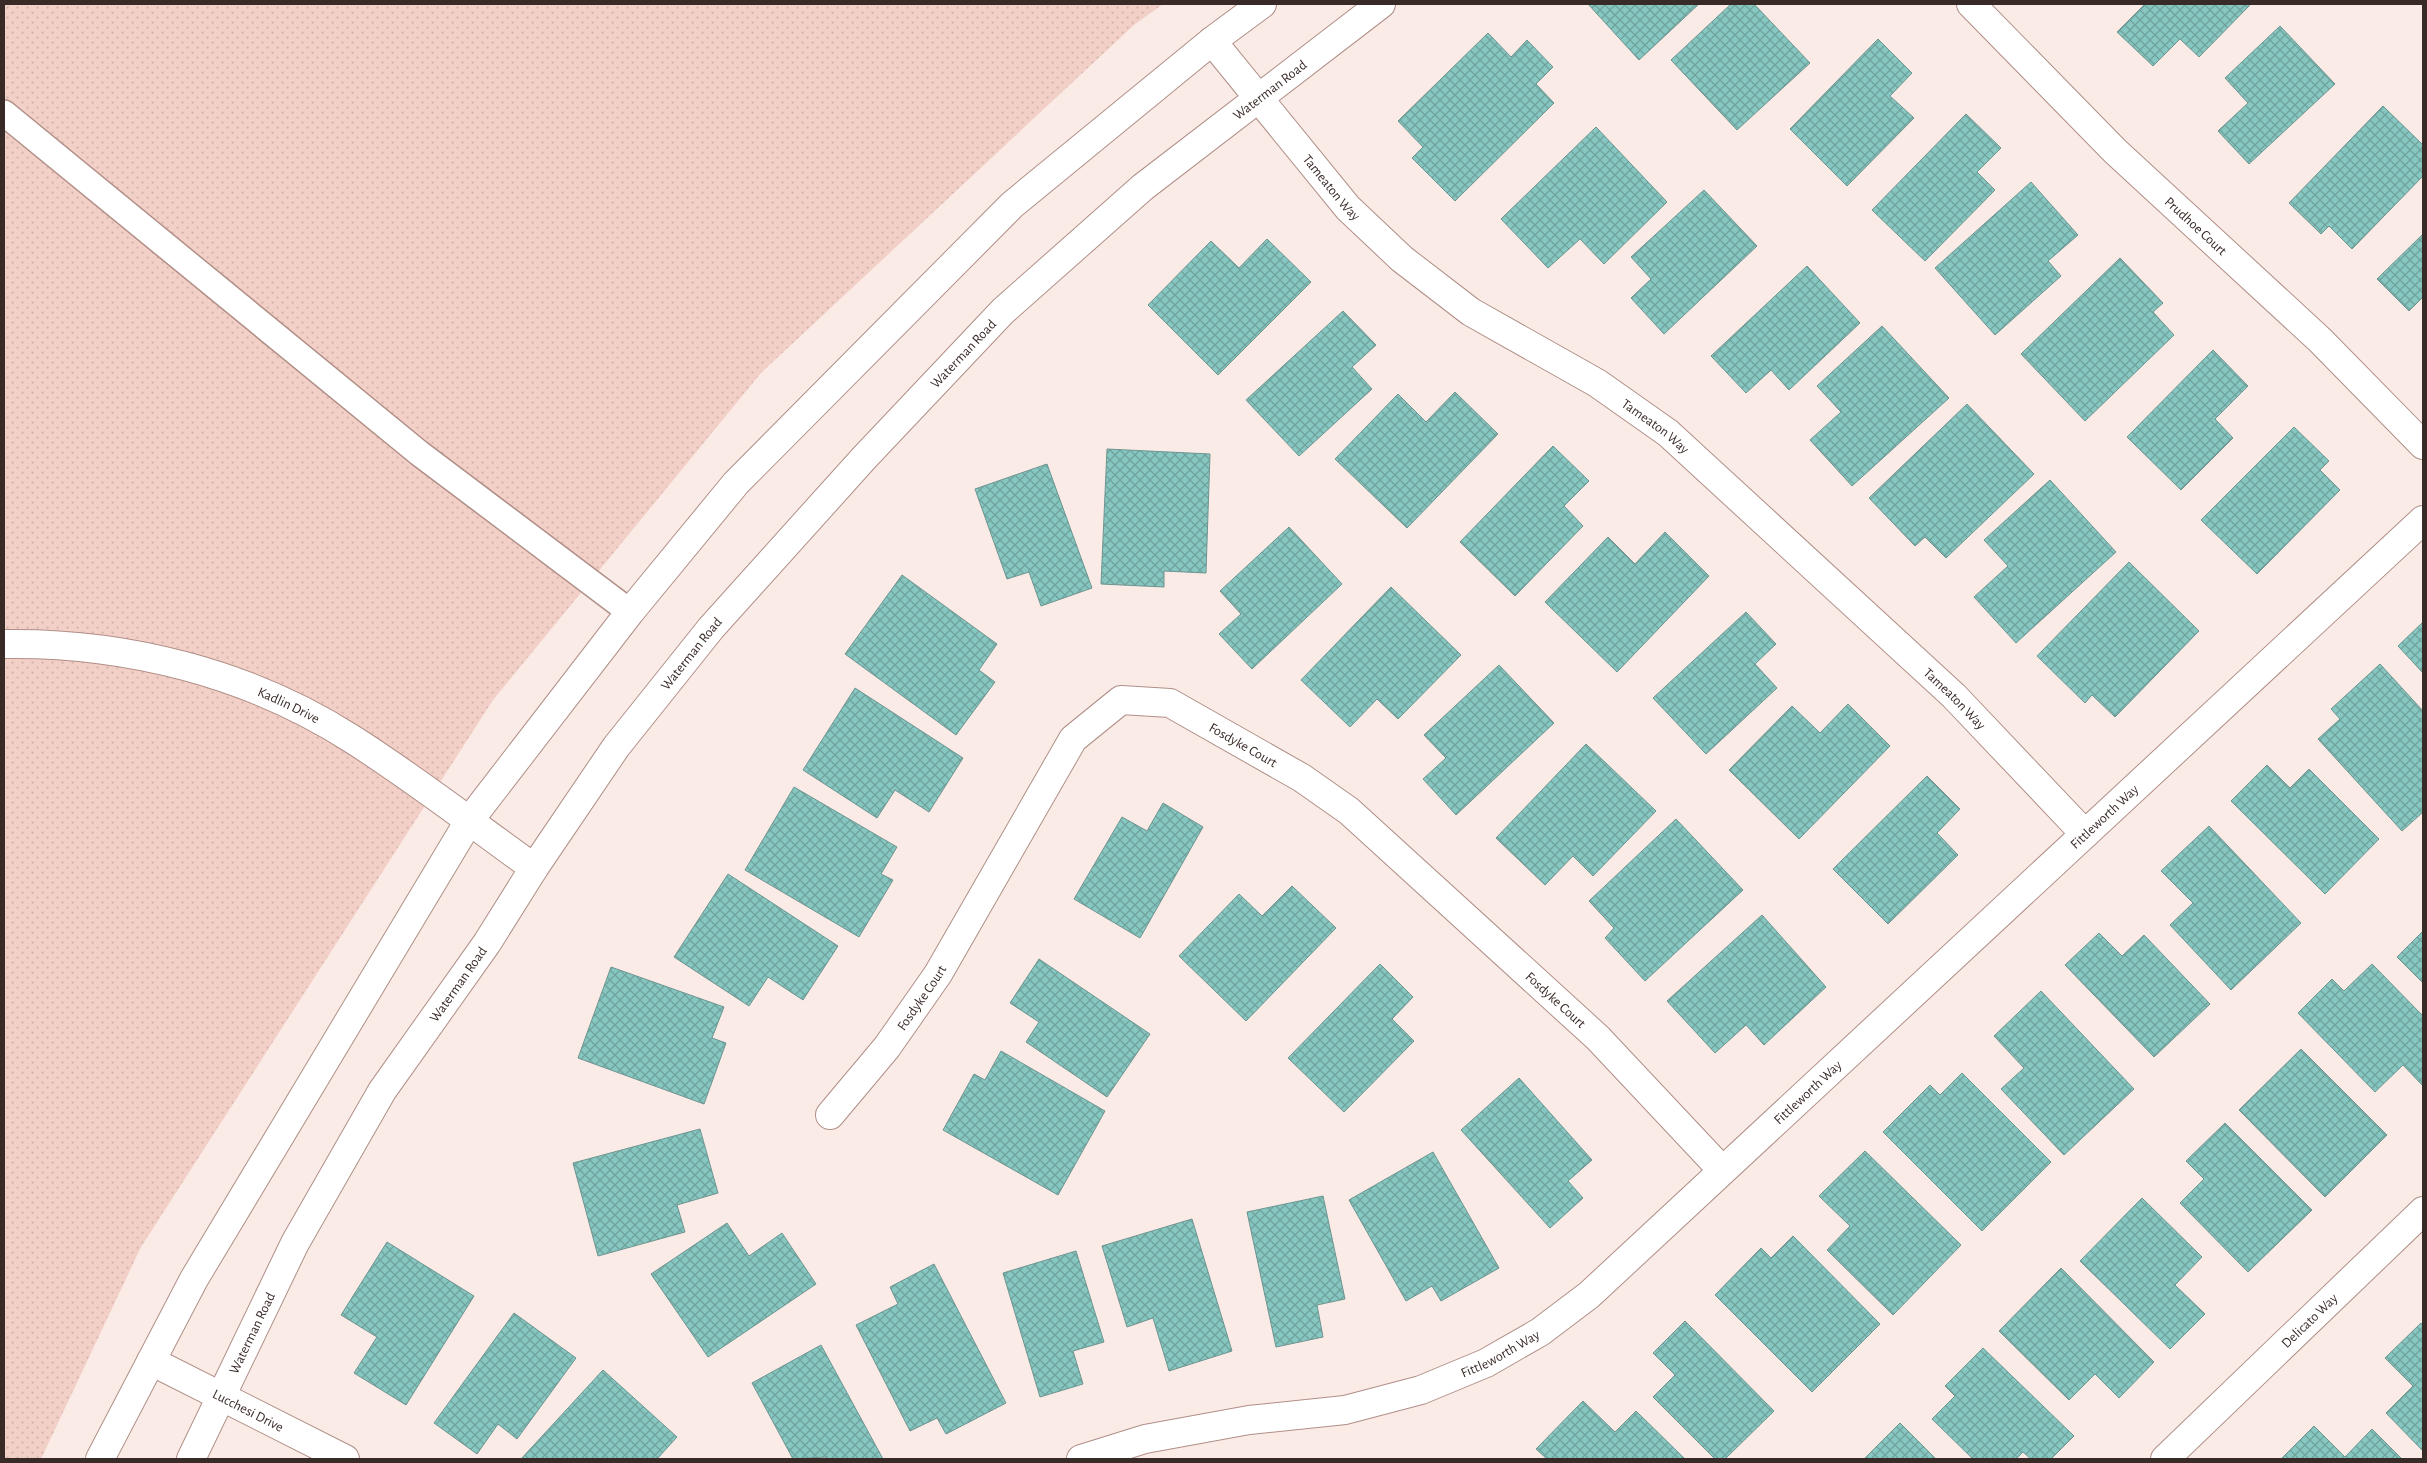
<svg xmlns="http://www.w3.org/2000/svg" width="2427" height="1463" font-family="'Alegreya Sans',sans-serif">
<defs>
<pattern id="grass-dots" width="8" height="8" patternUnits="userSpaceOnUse" patternTransform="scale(1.25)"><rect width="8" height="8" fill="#f3d0c7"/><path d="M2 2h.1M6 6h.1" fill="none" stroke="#d1b3ab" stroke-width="1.8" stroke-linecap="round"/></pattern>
<pattern id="building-cross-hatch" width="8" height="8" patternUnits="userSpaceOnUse" patternTransform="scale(1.25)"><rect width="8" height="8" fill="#86c7c1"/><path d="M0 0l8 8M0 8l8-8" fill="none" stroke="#6fa29d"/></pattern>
</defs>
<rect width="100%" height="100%" fill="#faebe7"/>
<path fill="url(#grass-dots)" d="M4 4H1163L1134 25 761 373 493 700 141 1247 41 1459H4Z"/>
<g fill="url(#building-cross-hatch)" stroke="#6e9490">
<path d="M1588 4H1699L1639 60Z"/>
<path d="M1731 4H1754L1810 63 1737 130 1671 60Z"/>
<path d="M2145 4H2251L2199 57 2180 39 2153 66 2117 32Z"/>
<path d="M2280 26 2335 84 2249 164 2218 131 2248 103 2225 78Z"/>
<path d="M1488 33 1511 57 1527 40 1553 67 1536 84 1554 103 1455 201 1412 158 1423 147 1398 121Z"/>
<path d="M1878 39 1912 73 1890 96 1914 118 1847 186 1790 129Z"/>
<path d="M2383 106 2423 145V176L2352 249 2329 226 2321 234 2289 203Z"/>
<path d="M1966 114 2001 148 1977 172 1995 190 1925 261 1872 210Z"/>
<path d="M1596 127 1667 202 1604 264 1580 239 1548 268 1501 219Z"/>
<path d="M2031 182 2078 235 2048 261 2061 276 1995 335 1935 268Z"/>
<path d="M1704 190 1757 246 1664 334 1631 298 1651 279 1631 257Z"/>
<path d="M2423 234V297L2409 311 2377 279Z"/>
<path d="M1267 239 1311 282 1218 375 1148 305 1211 241 1239 268Z"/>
<path d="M2120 258 2163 303 2153 312 2174 335 2085 421 2021 354Z"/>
<path d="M1807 266 1860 323 1789 390 1771 370 1746 393 1711 356Z"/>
<path d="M1343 311 1376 345 1352 367 1372 389 1299 456 1246 400Z"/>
<path d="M1882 326 1949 398 1852 486 1810 440 1841 412 1817 386Z"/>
<path d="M2213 350 2248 386 2215 419 2233 438 2181 490 2127 437Z"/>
<path d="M1455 392 1498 434 1407 528 1335 459 1398 394 1426 422Z"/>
<path d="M1967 404 2034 474 1946 558 1925 537 1915 546 1869 498Z"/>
<path d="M2294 427 2329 461 2320 470 2340 490 2257 574 2201 520Z"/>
<path d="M1553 446 1589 481 1564 506 1583 526 1515 596 1460 542Z"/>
<path d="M1107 449 1210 454 1206 573 1164 571V587L1101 584Z"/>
<path d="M1047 464 1092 588 1041 606 1029 572 1007 579 975 489Z"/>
<path d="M2050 480 2116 552 2016 643 1974 597 2008 566 1984 540Z"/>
<path d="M1289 527 1342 584 1252 669 1219 634 1241 614 1220 591Z"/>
<path d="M1665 532 1709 576 1617 672 1545 602 1608 537 1635 564Z"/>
<path d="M2129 562 2199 631 2115 717 2092 695 2085 703 2037 656Z"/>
<path d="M902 575 997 644 979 670 995 682 956 735 845 654Z"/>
<path d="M1391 587 1461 655 1398 719 1377 699 1350 727 1301 680Z"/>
<path d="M1746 612 1776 644 1755 664 1777 688 1706 754 1653 698Z"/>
<path d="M2423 622V673L2398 646Z"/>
<path d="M2380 664 2423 711V812L2402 831 2318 739 2340 719 2331 709Z"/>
<path d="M1499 665 1554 723 1456 815 1423 779 1446 758 1424 735Z"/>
<path d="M855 688 963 758 929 812 895 790 877 818 803 770Z"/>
<path d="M1848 704 1890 746 1799 839 1729 770 1792 706 1820 733Z"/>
<path d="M1586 744 1656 811 1593 876 1573 856 1545 885 1496 838Z"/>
<path d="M2267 765 2290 788 2309 769 2379 839 2325 894 2231 801Z"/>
<path d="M1927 776 1960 809 1937 833 1958 855 1888 924 1833 869Z"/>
<path d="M794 787 897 847 881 874 893 880 859 937 745 870Z"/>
<path d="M1163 803 1203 827 1140 938 1074 899 1122 817 1147 831Z"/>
<path d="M1676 819 1743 890 1645 981 1605 938 1614 928 1589 901Z"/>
<path d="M2209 826 2301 923 2231 990 2170 925 2193 903 2161 871Z"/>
<path d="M728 874 838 946 803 1000 768 977 749 1006 674 957Z"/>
<path d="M1292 886 1336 928 1246 1021 1179 956 1239 894 1262 916Z"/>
<path d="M1762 915 1826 987 1764 1045 1746 1025 1715 1053 1667 1001Z"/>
<path d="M2423 931V983L2397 957Z"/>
<path d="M2099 933 2122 956 2144 935 2210 1004 2154 1057 2065 965Z"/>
<path d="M1039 959 1150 1034 1107 1097 1026 1042 1039 1022 1010 1003Z"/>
<path d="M1380 964 1413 997 1392 1019 1414 1041 1344 1112 1288 1058Z"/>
<path d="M2372 964 2423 1016V1086L2403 1065 2375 1092 2298 1013 2332 979 2344 991Z"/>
<path d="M611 967 724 1007 712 1038 726 1043 704 1104 578 1058Z"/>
<path d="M2041 991 2134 1089 2064 1155 2001 1089 2024 1068 1994 1036Z"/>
<path d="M2301 1049 2387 1135 2325 1197 2239 1110Z"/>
<path d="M1001 1051 1105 1111 1058 1195 943 1130 974 1074 985 1080Z"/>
<path d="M1962 1073 2051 1162 1982 1231 1883 1132 1930 1085 1940 1095Z"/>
<path d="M1519 1078 1592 1160 1568 1181 1583 1198 1550 1228 1461 1130Z"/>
<path d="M2225 1123 2312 1210 2248 1272 2180 1203 2204 1179 2186 1161Z"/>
<path d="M700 1129 718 1193 677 1205 685 1232 598 1256 573 1163Z"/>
<path d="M1865 1151 1961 1245 1893 1315 1827 1250 1850 1226 1819 1196Z"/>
<path d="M1433 1152 1499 1268 1441 1301 1432 1286 1406 1301 1349 1200Z"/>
<path d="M1323 1196 1345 1299 1317 1305 1323 1337 1276 1347 1247 1212Z"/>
<path d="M2142 1198 2202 1257 2175 1285 2205 1314 2170 1349 2080 1261Z"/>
<path d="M1192 1219 1232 1351 1169 1371 1153 1318 1127 1327 1102 1246Z"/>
<path d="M727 1223 749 1256 782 1233 816 1284 708 1357 651 1274Z"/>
<path d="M1793 1236 1880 1324 1812 1392 1715 1295 1761 1248 1771 1258Z"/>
<path d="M387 1242 474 1296 406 1405 354 1373 377 1337 341 1315Z"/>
<path d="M1076 1251 1104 1342 1073 1351 1083 1384 1040 1397 1003 1273Z"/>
<path d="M934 1264 1006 1403 946 1434 937 1418 910 1431 856 1325 898 1304 890 1287Z"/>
<path d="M2061 1268 2154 1362 2119 1398 2095 1374 2069 1400 1999 1331Z"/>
<path d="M514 1313 576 1358 517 1439 498 1424 477 1454 434 1423Z"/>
<path d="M1685 1321 1774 1411 1725 1459H1715L1653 1397 1675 1375 1653 1353Z"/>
<path d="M2421 1323 2423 1326V1451L2386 1413 2413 1386 2385 1358Z"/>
<path d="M821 1345 883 1459H827L826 1457 793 1459 752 1383Z"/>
<path d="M1983 1348 2074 1436 2051 1459H2031L2023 1452 2016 1459H1973L1932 1419 1955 1396 1945 1386Z"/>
<path d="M603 1370 677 1437 657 1459H521Z"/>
<path d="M1583 1401 1615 1432 1636 1411 1685 1459H1547L1536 1449Z"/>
<path d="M1900 1423 1936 1459H1864Z"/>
<path d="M2314 1426 2345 1457 2372 1429 2402 1459H2281Z"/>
</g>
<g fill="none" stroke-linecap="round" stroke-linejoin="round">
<defs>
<path id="lane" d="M4 113 419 453 630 612"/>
<g id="street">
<path id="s1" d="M1971 4 2115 151 2320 340 2423 445"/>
<path id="s2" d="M1212 41 1348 208 1402 259 1471 312 1597 383 1668 433 1954 696 2085 834"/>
<path id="s3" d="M4 644C125 642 249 673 352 739 415 779 474 825 534 868"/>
<path id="s4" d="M830 1115 887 1047 938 974 1073 739 1121 700 1170 703 1302 778 1349 811 1598 1038 1722 1170"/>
<path id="s5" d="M151 1361 345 1459"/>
<path id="s6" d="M1081 1459 1145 1439 1249 1420 1345 1410 1421 1390 1486 1363 1540 1332 1589 1295 2423 520"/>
<path id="s7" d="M2165 1459 2423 1211"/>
</g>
<g id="secondary">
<path d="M100 1459 194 1279 469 821 630 612 736 483 1012 205 1212 41 1262 4"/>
<path id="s8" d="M191 1459 295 1243 382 1091 487 943 534 868 616 747 711 628 864 458 1003 311 1143 187 1381 4"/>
</g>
</defs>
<use href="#lane" stroke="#b08f87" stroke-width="28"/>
<use href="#street" stroke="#b08f87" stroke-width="30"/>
<use href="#secondary" stroke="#b08f87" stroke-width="30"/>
<use href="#lane" stroke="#fff" stroke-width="25"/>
<use href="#street" stroke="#fff" stroke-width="28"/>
<use href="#secondary" stroke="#fff" stroke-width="28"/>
</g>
<g text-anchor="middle" stroke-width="4.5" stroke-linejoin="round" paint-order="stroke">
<g font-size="14" fill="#382a27" stroke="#fff">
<text dy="5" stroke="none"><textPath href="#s8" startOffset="1761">Waterman Road</textPath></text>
<text dy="5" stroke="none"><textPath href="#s2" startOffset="189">Tameaton Way</textPath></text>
<text dy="5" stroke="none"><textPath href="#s1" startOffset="316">Prudhoe Court</textPath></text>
<text dy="5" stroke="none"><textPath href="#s8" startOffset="1356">Waterman Road</textPath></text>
<text dy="5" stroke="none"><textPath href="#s2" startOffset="594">Tameaton Way</textPath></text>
<text dy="5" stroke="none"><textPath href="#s8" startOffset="951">Waterman Road</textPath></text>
<text dy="5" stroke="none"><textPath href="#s2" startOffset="999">Tameaton Way</textPath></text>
<text dy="5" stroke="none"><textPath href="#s3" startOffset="294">Kadlin Drive</textPath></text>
<text dy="5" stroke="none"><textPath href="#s4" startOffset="644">Fosdyke Court</textPath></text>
<text dy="5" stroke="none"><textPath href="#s6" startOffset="1245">Fittleworth Way</textPath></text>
<text dy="5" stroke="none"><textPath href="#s8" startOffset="546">Waterman Road</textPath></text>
<text dy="5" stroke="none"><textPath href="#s4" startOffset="149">Fosdyke Court</textPath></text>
<text dy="5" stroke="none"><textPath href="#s4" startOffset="1049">Fosdyke Court</textPath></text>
<text dy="5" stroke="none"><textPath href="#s6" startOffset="840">Fittleworth Way</textPath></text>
<text dy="5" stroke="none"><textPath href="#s7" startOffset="200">Delicato Way</textPath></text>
<text dy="5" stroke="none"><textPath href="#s8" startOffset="140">Waterman Road</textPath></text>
<text dy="5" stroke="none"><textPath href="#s6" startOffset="435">Fittleworth Way</textPath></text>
<text dy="5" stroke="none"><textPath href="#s5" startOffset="109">Lucchesi Drive</textPath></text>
</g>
</g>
<rect width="2427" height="1463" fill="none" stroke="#382a27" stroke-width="10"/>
</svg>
